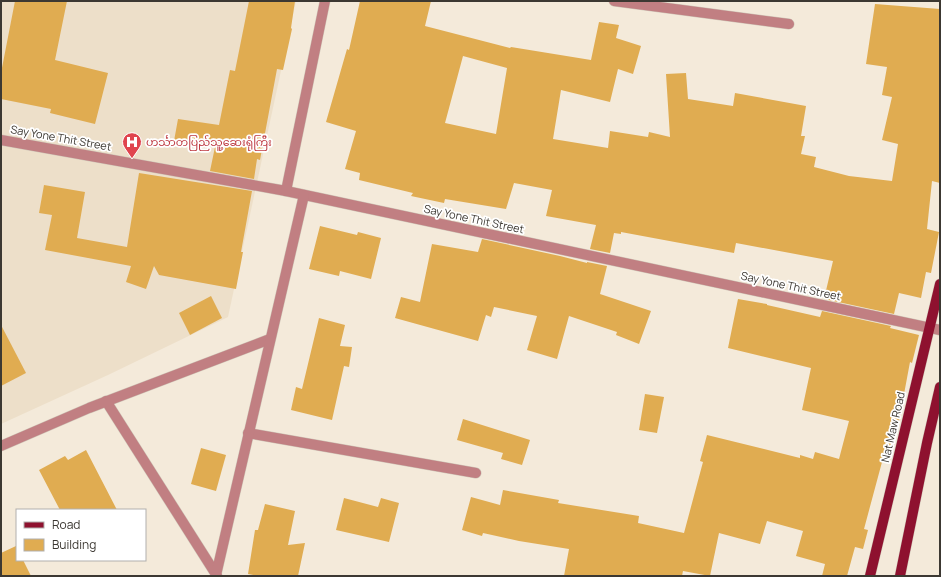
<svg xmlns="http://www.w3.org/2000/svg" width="941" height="577" font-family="Manrope,'Noto Sans Myanmar',sans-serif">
<rect width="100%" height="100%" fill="#f4eada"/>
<path fill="#eddfc9" d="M1 1H296L228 317 108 375 1 424Z"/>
<g fill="#e0ac51" fill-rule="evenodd">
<path d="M15 1H67L55 60 108 73 95 124 50 113 51 109 1 99V73Z"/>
<path d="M249 1H295L291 28 292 29 283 70 277 69 260 160 257 159 254 179 210 171 215 147 174 141 178 119 219 125 230 70 235 71Z"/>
<path d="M360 1H431L425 26 510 48 511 47 591 60 599 22 619 25 616 38 641 46 633 74 618 69 610 102 561 90 553 139 608 148 610 131 648 137 649 132 670 137 666 74 686 73 688 99 733 106 735 93 806 106 801 136H805L801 154 816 157 814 167 849 176 892 181 898 144 882 140 892 97 882 95 887 67 866 64 875 4 940 9V183L932 181 927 229 939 232 931 273 926 272 921 298 899 293 894 314 824 299 833 261 736 243 734 253 621 232V234L614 233 610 253 590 249 596 225 546 216 552 190 514 183 506 209 445 199 444 203 411 196 413 193 359 180 360 173 345 169 356 131 326 122 347 49 349 50ZM463 56 507 68 496 134 445 123Z"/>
<path d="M139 173 252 191 241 252H243L236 289 159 275 154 266 146 289 126 282 131 266 45 250 52 215 39 213 44 185 85 192 77 238 127 247Z"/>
<path d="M320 226 357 235 358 232 381 238 371 279 340 271 339 276 309 269Z"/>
<path d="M482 239 560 256 587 263V262L607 266 600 294 651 311 639 344 616 335 617 332 569 316 557 359 527 350 537 316 494 307 491 317 486 315 478 341 395 318 401 297 420 302 432 244 478 252Z"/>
<path d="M211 296 222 318 190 335 179 313Z"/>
<path d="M738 299 767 304V305L820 317 822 311 891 326 890 328 919 335 912 363 910 362 899 421 897 420 886 463 882 462 864 529 868 530 863 549 855 547 847 576H822L825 564 796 556 803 531 767 521 760 544 719 533 710 576 683 571 682 576H564L569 549 519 541 483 533 482 536 462 530 471 497 500 505 503 490 559 500 558 503 639 516 638 523 684 533 703 462 700 461 707 435 800 458V455L813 459 815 452 839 459 849 421 802 410 811 368 728 348Z"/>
<path d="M319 318 345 325 340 346 352 347 349 367 344 366 332 420 291 410 296 387 302 389Z"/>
<path d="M1 325 26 373 1 386Z"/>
<path d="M645 394 664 397 657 433 639 430Z"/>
<path d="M463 419 530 440 522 465 501 459 503 453 457 440Z"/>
<path d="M201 448 226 455 216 491 191 484Z"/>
<path d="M86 450 117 510H60L39 470 65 456 68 460Z"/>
<path d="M344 498 378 507 381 498 399 503 389 542 336 530Z"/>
<path d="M265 504 295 511 288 545 305 543 298 576H259L248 574 255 530H258Z"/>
<path d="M16 546 17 547V560H23L31 576H1V553Z"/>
</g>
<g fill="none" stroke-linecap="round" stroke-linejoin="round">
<defs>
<g id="minor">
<path d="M614 1 789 24"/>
<path d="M1 140 286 191 940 330"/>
<path d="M286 191 325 1"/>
<path d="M106 401 217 576"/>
<path d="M248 433 476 473"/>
<path d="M1 446 89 408 270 339"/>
<path d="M216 575 304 195"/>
</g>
<g id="major">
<path d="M870 576 940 284"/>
<path d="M900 576 927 443 940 387"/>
</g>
</defs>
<use href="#minor" stroke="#cfc6b8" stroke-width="11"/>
<use href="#major" stroke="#cfc6b8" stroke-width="11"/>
<use href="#minor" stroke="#c17f82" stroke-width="10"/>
<use href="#major" stroke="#8e112f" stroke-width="10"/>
</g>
<defs>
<symbol id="hospital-pin" viewBox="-11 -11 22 30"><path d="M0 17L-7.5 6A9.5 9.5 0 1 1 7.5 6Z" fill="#e0444e" stroke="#fff"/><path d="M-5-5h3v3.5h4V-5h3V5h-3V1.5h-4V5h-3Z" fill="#fff"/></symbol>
</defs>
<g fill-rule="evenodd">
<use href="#hospital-pin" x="121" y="131" width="22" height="30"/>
</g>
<g text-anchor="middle" stroke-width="3.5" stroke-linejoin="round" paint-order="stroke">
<g font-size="11" fill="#3c3832" stroke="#fff">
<text transform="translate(61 138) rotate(10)" y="4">Say Yone Thit Street</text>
<text transform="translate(474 219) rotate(12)" y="4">Say Yone Thit Street</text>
<text transform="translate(791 286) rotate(12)" y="4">Say Yone Thit Street</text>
<text transform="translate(893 427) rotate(-77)" y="4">Nat Maw Road</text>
</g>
<g font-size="11" fill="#be3a42" stroke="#fff" text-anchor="start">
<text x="146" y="146">ဟင်္သာတပြည်သူ့ဆေးရုံကြီး</text>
</g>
</g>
<rect width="941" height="577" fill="none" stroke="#3c3832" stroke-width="4"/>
<rect x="16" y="509" width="130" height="52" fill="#ffffff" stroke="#b1afad"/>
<rect x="24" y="522" width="20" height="6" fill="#8e112f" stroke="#b1afad"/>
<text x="52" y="529" font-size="12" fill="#3c3832">Road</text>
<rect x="24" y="539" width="20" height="12" fill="#e0ac51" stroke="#b1afad"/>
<text x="52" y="549" font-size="12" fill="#3c3832">Building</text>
</svg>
